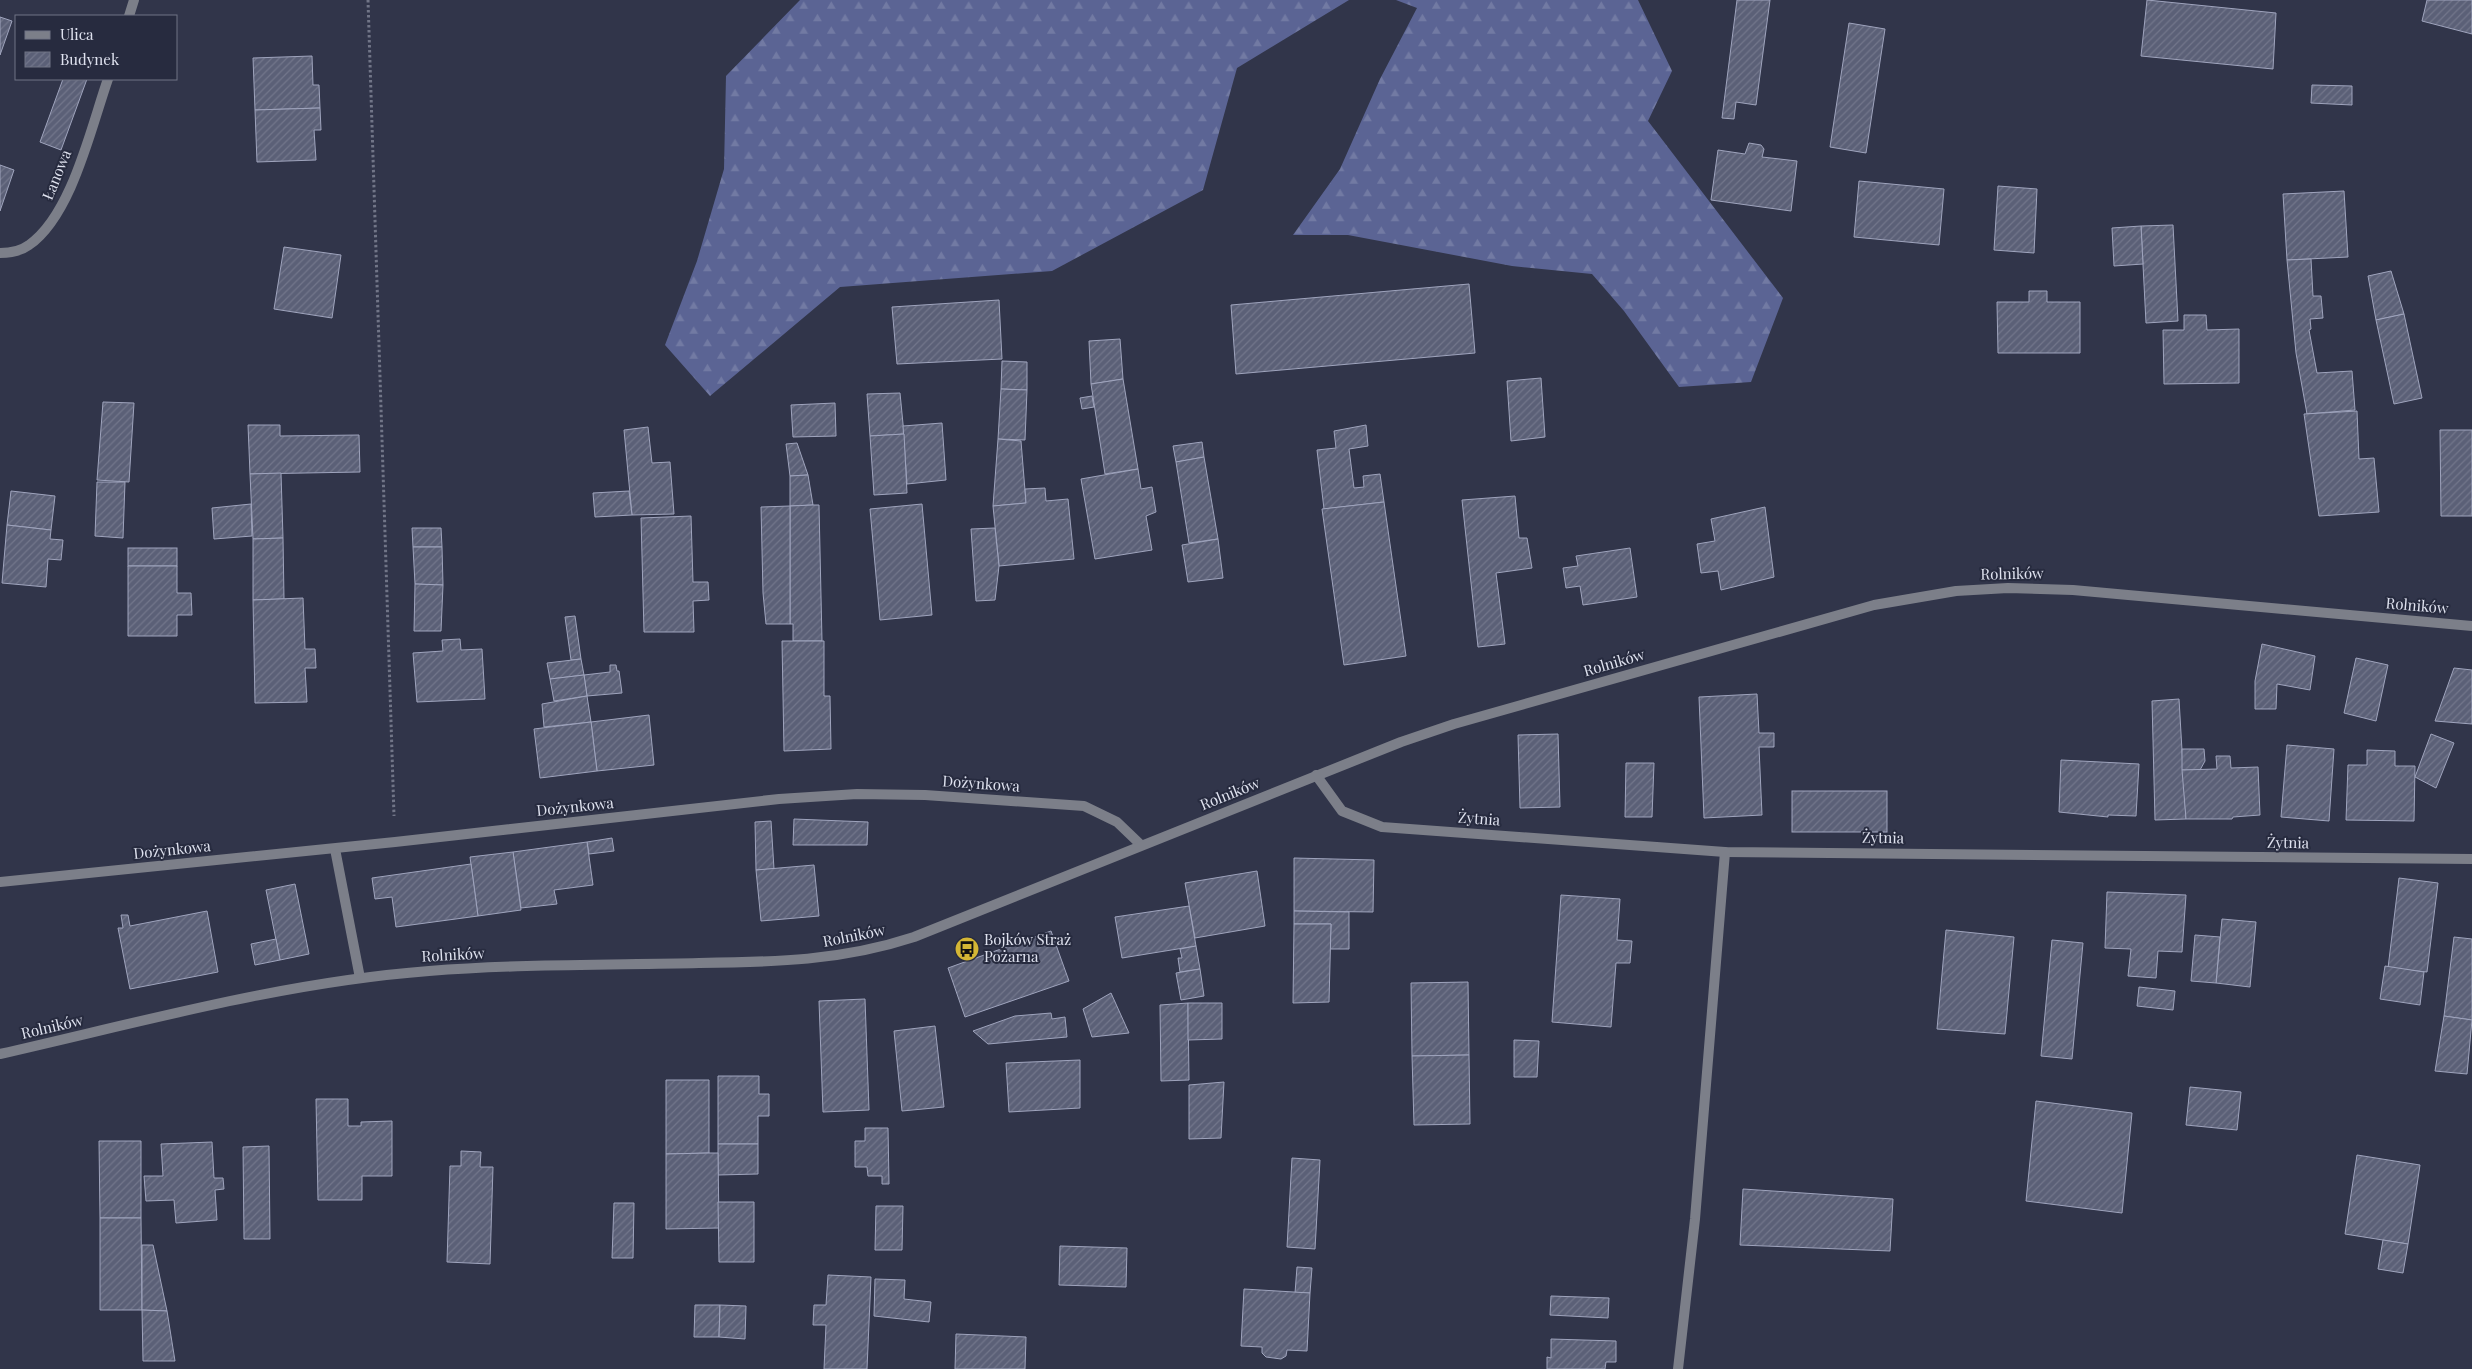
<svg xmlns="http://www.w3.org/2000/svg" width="2472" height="1369" font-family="'Playfair Display',serif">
<defs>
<pattern id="forest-firs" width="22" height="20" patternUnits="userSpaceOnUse" patternTransform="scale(1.25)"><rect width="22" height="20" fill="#5b6494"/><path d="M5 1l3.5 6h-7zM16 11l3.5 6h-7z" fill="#727aa3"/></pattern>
<pattern id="building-hatch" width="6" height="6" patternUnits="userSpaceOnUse" patternTransform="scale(1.25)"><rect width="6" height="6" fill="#5b6077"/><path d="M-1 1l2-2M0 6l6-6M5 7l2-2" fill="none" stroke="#72768b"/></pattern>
</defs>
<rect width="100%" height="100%" fill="#31354a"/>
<g fill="url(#forest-firs)">
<path d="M800 0H1349L1237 68 1203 190 1052 271 840 287 710 396 665 345 697 261 724 169 726 76Z"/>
<path d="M1396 0H1638L1672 71 1648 121 1783 298 1751 382 1679 387 1624 311 1592 274 1512 266 1348 235H1293L1340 169 1380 79 1417 8Z"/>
</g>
<g fill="url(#building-hatch)" stroke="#9fa4bd">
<path d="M1737 0H1770L1756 105 1736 102 1734 119 1722 118Z"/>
<path d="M2147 0 2276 13 2273 69 2141 56Z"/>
<path d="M2427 0H2472V34L2422 21Z"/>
<path d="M0 17 12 21 0 55Z"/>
<path d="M1849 23 1885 29 1866 153 1830 147Z"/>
<path d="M312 56 313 85H319L320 108 255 110 253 58Z"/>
<path d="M63 79H87L61 150 40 142Z"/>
<path d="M2312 85 2352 86V105L2311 103Z"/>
<path d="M320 108 321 130H314L316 160 257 162 255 110Z"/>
<path d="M1749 143 1761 145 1764 149 1762 157 1797 161 1791 211 1711 200 1718 150 1745 154Z"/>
<path d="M0 165 14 170 0 211Z"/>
<path d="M1859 181 1944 189 1939 245 1854 237Z"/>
<path d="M1998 186 2037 189 2034 253 1994 250Z"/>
<path d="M2344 191 2348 257 2287 260 2283 194Z"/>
<path d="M2173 225 2178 321 2146 323 2141 226Z"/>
<path d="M2141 226 2143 264 2114 266 2112 228Z"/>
<path d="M284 247 341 255 332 318 274 309Z"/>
<path d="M2311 259 2313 296H2321L2323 318 2310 319 2311 329 2309 330 2317 373 2352 371 2355 410 2307 414 2296 353 2287 260Z"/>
<path d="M2391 271 2404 314 2376 320 2368 276Z"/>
<path d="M1469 284 1475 353 1236 374 1231 305Z"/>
<path d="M2029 291H2047V302H2080V353H1998L1997 302H2029Z"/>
<path d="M999 300 1002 359 897 364 892 307Z"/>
<path d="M2404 314 2422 398 2394 404 2376 320Z"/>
<path d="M2184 315H2206L2207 330 2239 329V383L2164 384 2163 330H2184Z"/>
<path d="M1120 339 1123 379 1091 384 1089 341Z"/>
<path d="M1002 361 1027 362V390L1001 389Z"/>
<path d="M1541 378 1545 437 1511 441 1507 381Z"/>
<path d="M1123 379 1138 469 1105 474 1091 384Z"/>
<path d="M1001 389 1027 390 1025 440 998 439Z"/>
<path d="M900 393 904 434 870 436 867 394Z"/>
<path d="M1092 396 1094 407 1082 409 1080 398Z"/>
<path d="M103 402 134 403 129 482 97 480Z"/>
<path d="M835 403 836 436 793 437 791 405Z"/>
<path d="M2357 411 2359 459 2374 458 2379 512 2319 516 2304 414Z"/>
<path d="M942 423 946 480 907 484 903 426Z"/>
<path d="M248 425H280V436L359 435 360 472 250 474Z"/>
<path d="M1366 425 1368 446 1349 449 1354 488 1364 487 1363 476 1380 474 1384 502 1324 509 1317 450 1336 448 1334 431Z"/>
<path d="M648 427 652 463 670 462 674 514 632 515 624 430Z"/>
<path d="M2440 430H2472V516H2441Z"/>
<path d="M904 434 907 493 874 495 870 436Z"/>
<path d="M998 439 1021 441 1026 503 993 506Z"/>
<path d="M1202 442 1204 457 1176 462 1173 446Z"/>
<path d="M797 443 808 475 790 476 786 444Z"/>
<path d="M1204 457 1218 539 1189 543 1176 462Z"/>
<path d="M1138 469 1141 489 1152 487 1156 512 1146 516 1152 550 1095 559 1081 479Z"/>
<path d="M281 473 283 538 253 539 250 474Z"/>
<path d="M808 475 813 505 790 506V476Z"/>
<path d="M97 482H125L123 538 95 536Z"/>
<path d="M1045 488 1046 501 1068 499 1074 559 999 566 993 506 1026 503 1025 489Z"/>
<path d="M11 491 55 496 51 530 7 525Z"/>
<path d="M629 491 632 515 595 517 593 493Z"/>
<path d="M1515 496 1519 538H1527L1532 568 1496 573 1505 644 1478 647 1462 500Z"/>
<path d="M1384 502 1406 656 1344 665 1322 509Z"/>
<path d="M251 504 252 536 214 539 212 508Z"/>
<path d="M922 504 932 615 880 620 870 509Z"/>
<path d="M813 505H819L822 641H793V624H790V506Z"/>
<path d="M790 506V624H766L763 593 761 507Z"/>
<path d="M1765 507 1774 577 1721 590 1718 571 1701 573 1697 544 1715 541 1711 519Z"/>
<path d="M691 516 693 582H708L709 600 693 601 694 632H644L641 518Z"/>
<path d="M7 525 51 530 50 539 63 540 61 560 48 559 46 587 2 583Z"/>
<path d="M412 528H441L442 547H413Z"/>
<path d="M995 528 999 566 995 600 976 601 971 529Z"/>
<path d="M283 538 284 599 253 600V539Z"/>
<path d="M1218 539 1223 578 1188 582 1182 545Z"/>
<path d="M413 547H442L443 585 415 584Z"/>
<rect x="128" y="548" width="49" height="18"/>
<path d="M1630 548 1637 597 1583 605 1580 586 1566 588 1563 568 1578 566 1576 556Z"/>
<path d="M128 566H177V593H191L192 615H177V636H128Z"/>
<path d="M415 584 443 585 441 631H414Z"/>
<path d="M303 598 305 649H315L316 668H305L307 702 255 703 253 600Z"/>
<path d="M575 616 581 659 571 660 565 617Z"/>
<path d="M460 639 461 650 482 649 485 699 417 702 413 653 443 651 442 640Z"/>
<path d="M782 641H824V696H830L831 749 784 751Z"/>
<path d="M2262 644 2315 656 2310 690 2277 684 2276 709H2255V681Z"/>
<path d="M2356 658 2388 665 2376 721 2344 713Z"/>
<path d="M581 659 584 675 550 679 547 663Z"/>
<path d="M610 665H616L617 671H619L622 693 587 696 584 675 610 672Z"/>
<path d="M2454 668 2472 670V724L2435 721Z"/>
<path d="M584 675 587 696 554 701 550 679Z"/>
<path d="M1757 694 1759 733H1774V747H1759L1762 815 1704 818 1699 697Z"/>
<path d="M587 696 591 722 544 727 542 704Z"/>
<path d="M2179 699 2186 819 2155 820 2152 701Z"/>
<path d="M649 715 654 765 597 771 591 722Z"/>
<path d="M591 722 597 771 540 778 534 729Z"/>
<path d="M1558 734 1560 807 1520 808 1518 735Z"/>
<path d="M2431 734 2454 743 2436 788 2415 777Z"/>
<path d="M2287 745 2334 749 2329 821 2281 817Z"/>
<path d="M2182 749H2204L2205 761 2200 770H2182Z"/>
<path d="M2367 750 2395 751V766H2415L2414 821 2346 820 2348 765H2367Z"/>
<path d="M2216 756H2230L2231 768 2258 767 2260 815 2233 817 2232 819H2186L2182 770 2217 769Z"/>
<path d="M2061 760 2139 764 2136 816 2108 815V817L2059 812Z"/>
<path d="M1626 763H1654L1652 817H1625Z"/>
<rect x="1792" y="791" width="95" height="41"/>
<path d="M794 819 868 822 867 845H793Z"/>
<path d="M771 821 774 869 756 870 755 822Z"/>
<path d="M612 838 614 851 589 854 587 842Z"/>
<path d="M587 842 593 885 554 890 557 904 521 908 513 852Z"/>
<path d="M513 852 521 910 478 916 470 857Z"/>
<path d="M1294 858 1374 860 1373 912 1294 911Z"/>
<path d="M471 864 478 916 396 927 392 897 375 899 372 878Z"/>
<path d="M814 865 819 916 761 921 756 870Z"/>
<path d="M1257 871 1265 926 1195 938 1185 883Z"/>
<path d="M2399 878 2438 883 2427 972 2388 968Z"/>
<path d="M295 884 309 954 280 960 266 890Z"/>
<path d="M2107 892 2186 895 2182 952 2158 951 2156 978 2128 976 2131 949 2105 948Z"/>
<path d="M1561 895 1620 899 1617 940 1632 941 1630 963H1616L1611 1027 1552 1022Z"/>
<path d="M1189 906 1196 946 1122 958 1115 917Z"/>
<path d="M207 911 218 972 130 989 118 928H123L121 915H128L130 926Z"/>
<path d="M1294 911 1349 912V949H1330L1331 924H1294Z"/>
<path d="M2222 919 2256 922 2250 987 2216 983Z"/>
<path d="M1294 924H1331L1329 1002 1293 1003Z"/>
<path d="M1946 930 2014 937 2005 1034 1937 1029Z"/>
<path d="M1051 931 1069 981 965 1017 948 968Z"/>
<path d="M2195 935 2220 937 2216 983 2191 981Z"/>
<path d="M2454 937 2472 939V1020L2444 1016Z"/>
<path d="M276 939 280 960 255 965 251 944Z"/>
<path d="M2052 940 2083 943 2072 1059 2041 1056Z"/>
<path d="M1196 946 1200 969 1180 972 1178 958H1182L1180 949Z"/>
<path d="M2385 966 2424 972 2420 1005 2380 999Z"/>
<path d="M1200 969 1204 996 1181 1000 1176 973Z"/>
<path d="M1468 982 1469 1055 1412 1056 1411 983Z"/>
<path d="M2139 987 2175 991 2173 1010 2137 1006Z"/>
<path d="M1111 993 1129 1033 1092 1037 1083 1009Z"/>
<path d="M865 999 869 1110 823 1112 819 1001Z"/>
<path d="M1188 1003 1189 1080 1161 1081 1160 1005Z"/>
<path d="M1188 1003H1222V1039L1188 1040Z"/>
<path d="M1051 1013 1052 1019 1065 1017 1067 1037 988 1044 973 1031 1015 1016Z"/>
<path d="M2444 1016 2472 1020 2467 1074 2435 1071Z"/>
<path d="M935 1026 944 1107 902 1111 894 1031Z"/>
<path d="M1514 1040 1539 1041 1537 1077H1514Z"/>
<path d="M1469 1055 1470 1124 1414 1125 1412 1056Z"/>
<path d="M1080 1060V1108L1009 1112 1006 1063Z"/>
<path d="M718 1076H759V1094H769V1116H758V1144H718Z"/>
<path d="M666 1080H709V1153L666 1154Z"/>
<path d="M1224 1082 1221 1138 1189 1139V1085Z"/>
<path d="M2190 1087 2241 1092 2237 1130 2186 1125Z"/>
<path d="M316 1099H348V1126H361V1122L392 1121V1176H362V1200H318Z"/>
<path d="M2036 1101 2132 1113 2122 1213 2026 1201Z"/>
<path d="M865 1128H888L889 1184H882V1176H868L867 1167H855V1141H865Z"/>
<path d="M99 1141H141V1218H100Z"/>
<path d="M212 1142 214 1178H223L224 1189 215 1190 217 1220 176 1223 174 1200 146 1201 144 1176H163L161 1144Z"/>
<path d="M718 1144H758V1174L718 1175Z"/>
<path d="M269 1146 270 1239H244L243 1147Z"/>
<path d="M461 1151 481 1152 480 1167H493L490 1264 447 1262 450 1166H461Z"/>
<path d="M709 1153H718L719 1228 666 1229V1154Z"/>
<path d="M2357 1155 2420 1165 2408 1244 2345 1234Z"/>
<path d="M1292 1158 1320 1160 1315 1249 1287 1247Z"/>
<path d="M1743 1189 1893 1199 1890 1251 1740 1245Z"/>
<path d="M718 1202H754V1262H719Z"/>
<path d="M614 1203H634L633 1258H612Z"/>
<path d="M876 1206H903L902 1250H875Z"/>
<path d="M100 1218H141L142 1310H100Z"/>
<path d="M2383 1240 2408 1244 2403 1273 2378 1269Z"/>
<path d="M142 1245H153L167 1311 142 1310Z"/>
<path d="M1060 1246 1127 1248 1126 1287 1059 1285Z"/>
<path d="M1297 1267 1312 1268 1310 1293H1295Z"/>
<path d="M828 1275 871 1277 867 1369H824L826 1325H813L814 1305H826Z"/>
<path d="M875 1279 905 1280 904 1299 931 1302 929 1322 874 1316Z"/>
<path d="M1244 1289 1310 1293 1307 1351 1287 1350 1286 1356 1281 1359 1266 1357 1262 1353V1347L1241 1346Z"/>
<path d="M1551 1296 1609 1298 1608 1318 1550 1315Z"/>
<path d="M695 1305H720L719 1337H694Z"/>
<path d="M720 1305 746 1306 745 1339 719 1337Z"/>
<path d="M142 1310 167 1311 175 1361H143Z"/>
<path d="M956 1334 1026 1337 1025 1369H955Z"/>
<path d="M1551 1339 1616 1341V1362H1606L1605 1369H1547V1357L1551 1358Z"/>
</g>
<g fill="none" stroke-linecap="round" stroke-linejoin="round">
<path stroke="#717587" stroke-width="3" stroke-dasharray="2.5 2.5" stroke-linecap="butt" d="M368 0 394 816"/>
<path stroke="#7c7f89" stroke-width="10" d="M335 849 360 978"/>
<g stroke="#7c7f89" stroke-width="10">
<path d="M129 16 134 0"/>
<path d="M0 253C10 253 21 251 29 245 72 215 91 127 108 79"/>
<path d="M1316 775 1342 811 1382 827 1725 852 2472 859"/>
<path d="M0 882 395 842 779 799 857 794 925 795 1084 806 1117 822 1141 845"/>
<path d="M1678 1369 1695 1219 1725 852"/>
</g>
<path stroke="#7c7f89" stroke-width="10" d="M0 1054C141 1022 284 982 429 971 518 964 609 965 699 963 775 962 841 961 914 937L1401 742 1454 724 1874 605 1956 591 2008 588 2073 590 2472 626"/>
</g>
<defs>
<symbol id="bus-disc" viewBox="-11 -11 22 22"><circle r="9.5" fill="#d4b635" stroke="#272b3f"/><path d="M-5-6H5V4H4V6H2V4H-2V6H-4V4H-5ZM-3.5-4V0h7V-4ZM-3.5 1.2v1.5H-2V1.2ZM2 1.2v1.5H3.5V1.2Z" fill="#111"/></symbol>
</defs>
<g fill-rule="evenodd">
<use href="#bus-disc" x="953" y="935" width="28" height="28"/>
</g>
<g text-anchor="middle" stroke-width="4" stroke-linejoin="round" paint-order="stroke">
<g font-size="15" fill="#dfe2ef" stroke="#272b3f">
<text transform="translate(57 175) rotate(-68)" y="5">Łanowa</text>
<text transform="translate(2012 574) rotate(-1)" y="5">Rolników</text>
<text transform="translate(2417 606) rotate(5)" y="5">Rolników</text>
<text transform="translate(1614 663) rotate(-16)" y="5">Rolników</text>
<text transform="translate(981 784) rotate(4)" y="5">Dożynkowa</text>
<text transform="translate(1230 794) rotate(-22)" y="5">Rolników</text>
<text transform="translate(575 807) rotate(-6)" y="5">Dożynkowa</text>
<text transform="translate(1479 819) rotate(4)" y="5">Żytnia</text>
<text transform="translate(1883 838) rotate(1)" y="5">Żytnia</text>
<text transform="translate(2288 843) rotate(1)" y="5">Żytnia</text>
<text transform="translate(172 850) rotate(-6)" y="5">Dożynkowa</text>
<text transform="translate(854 936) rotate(-11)" y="5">Rolników</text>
<text transform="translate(453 955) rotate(-3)" y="5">Rolników</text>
<text transform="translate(52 1027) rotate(-13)" y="5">Rolników</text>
</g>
<g font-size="15" fill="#dfe2ef" stroke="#272b3f" text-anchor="start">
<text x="984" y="945">Bojków Straż<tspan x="984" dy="17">Pożarna</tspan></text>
</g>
</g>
<rect x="15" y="15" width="162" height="65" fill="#272b3f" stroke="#717485"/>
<rect x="25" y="31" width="25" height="8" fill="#7c7f89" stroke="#717485"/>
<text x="60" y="40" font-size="15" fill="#dfe2ef">Ulica</text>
<rect x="25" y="52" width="25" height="15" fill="url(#building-hatch)" stroke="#717485"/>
<text x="60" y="65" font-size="15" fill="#dfe2ef">Budynek</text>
</svg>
